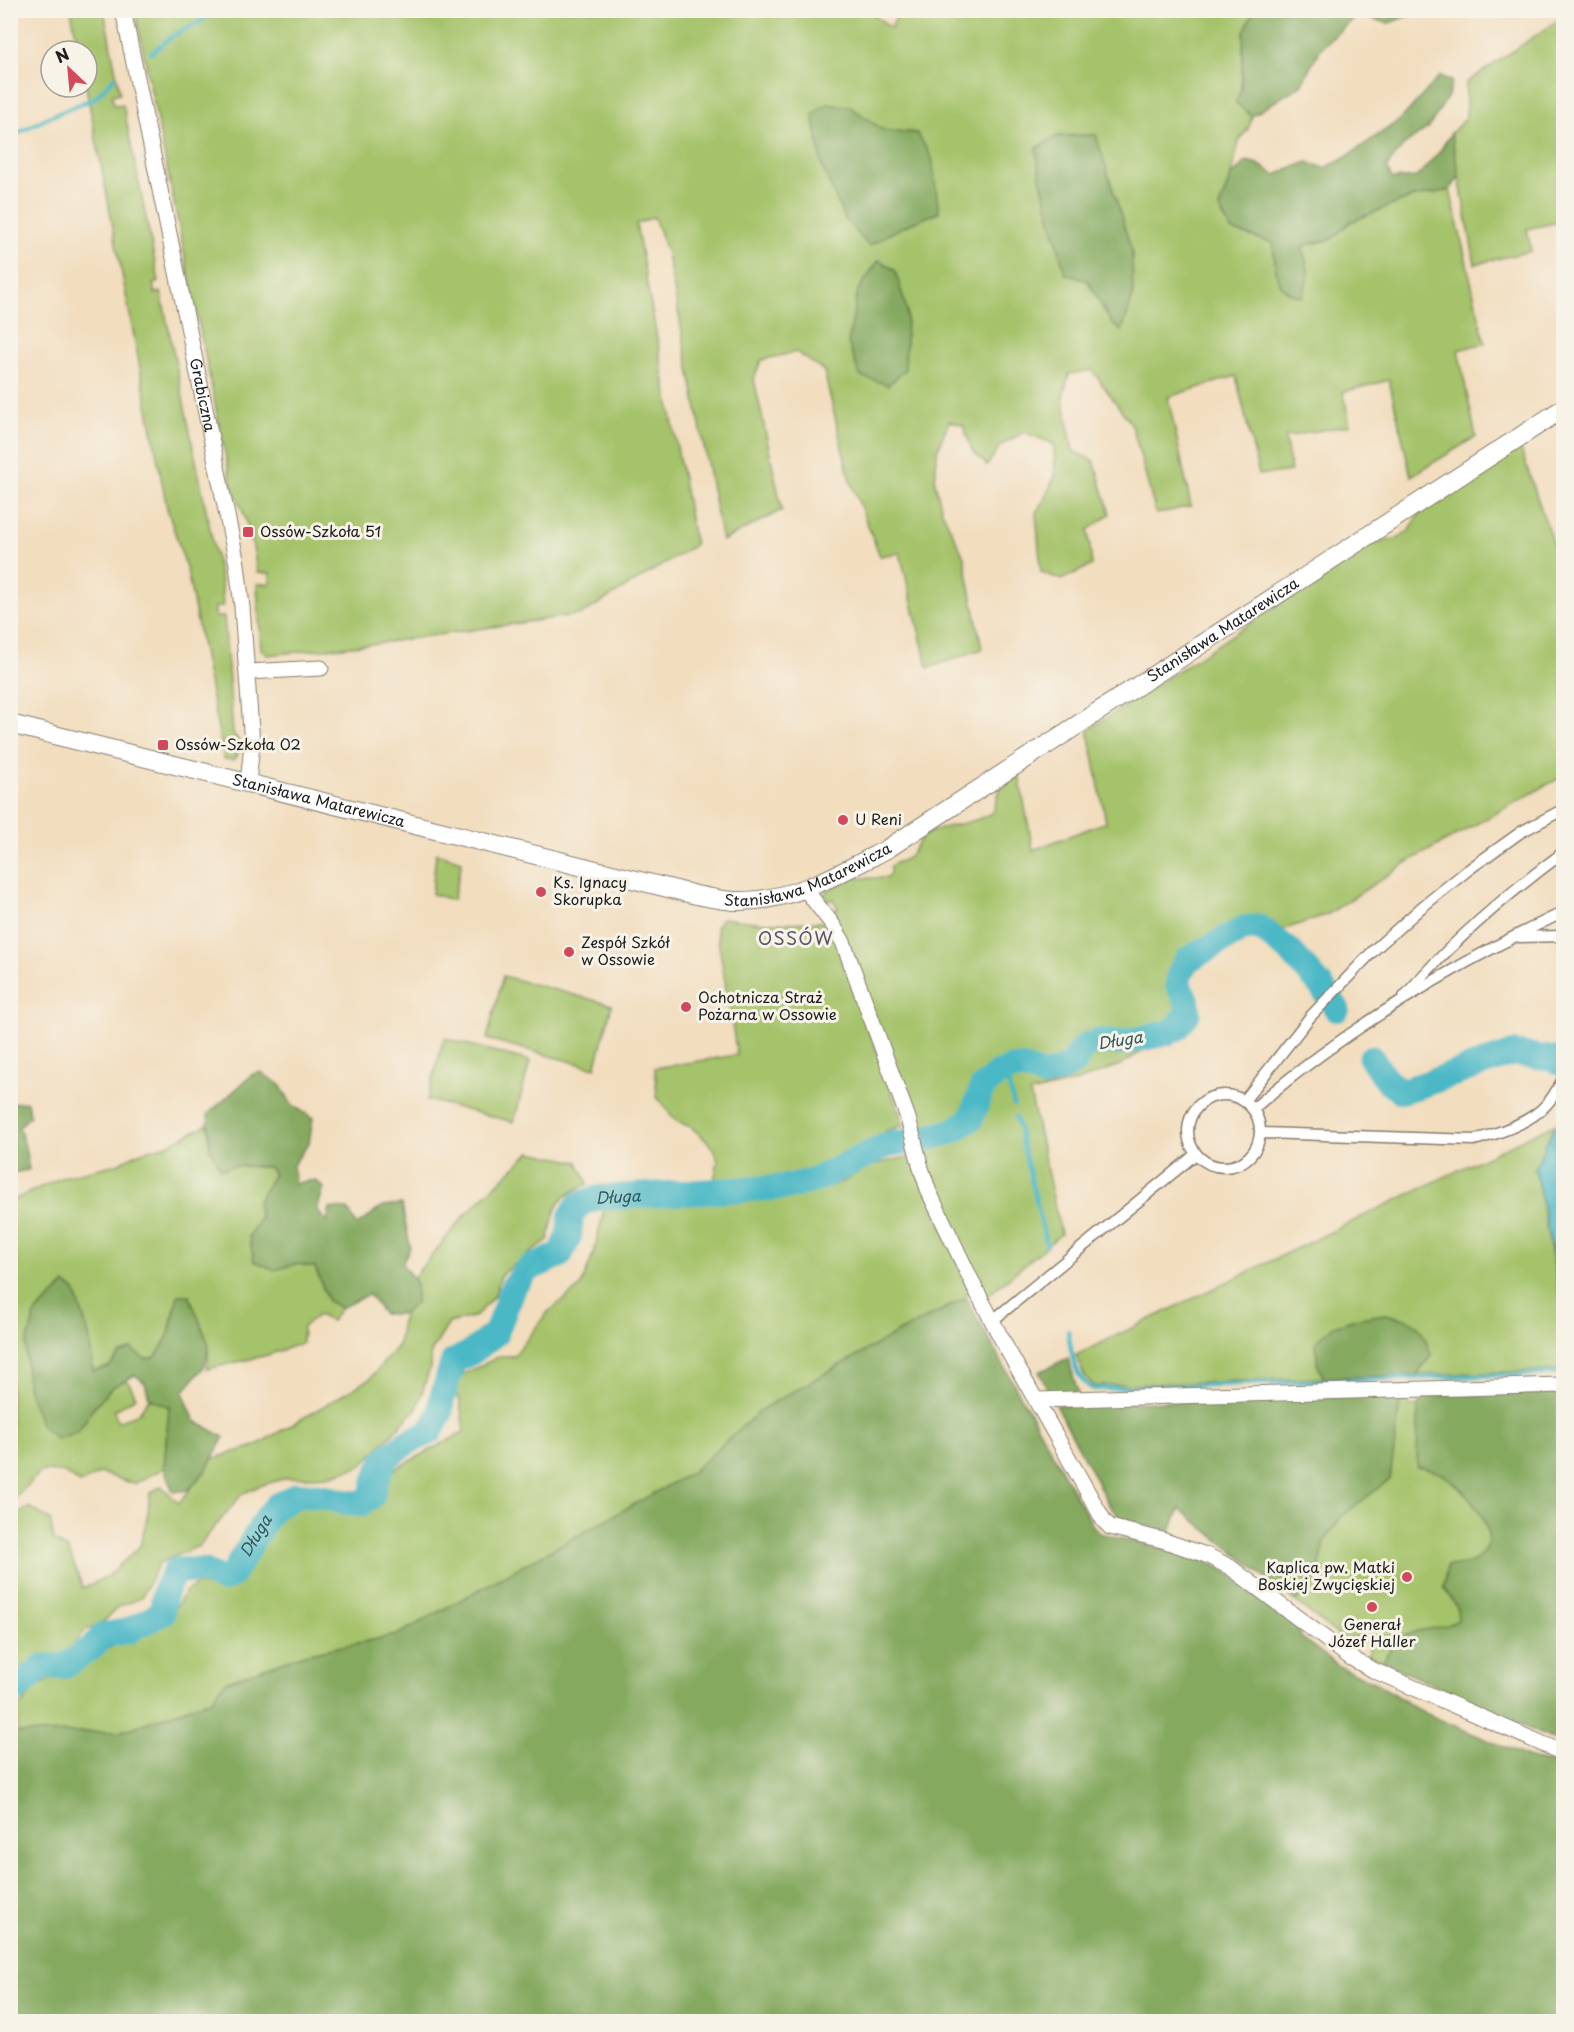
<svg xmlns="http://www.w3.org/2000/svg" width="1574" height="2032" font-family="'Playpen Sans',sans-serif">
<rect width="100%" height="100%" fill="#f7f3e8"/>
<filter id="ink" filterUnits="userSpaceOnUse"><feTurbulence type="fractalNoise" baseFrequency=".0167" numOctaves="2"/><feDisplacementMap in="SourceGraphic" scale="12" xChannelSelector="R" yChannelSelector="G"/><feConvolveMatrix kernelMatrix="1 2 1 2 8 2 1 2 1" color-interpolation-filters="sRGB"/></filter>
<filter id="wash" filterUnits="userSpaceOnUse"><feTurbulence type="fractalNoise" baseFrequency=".008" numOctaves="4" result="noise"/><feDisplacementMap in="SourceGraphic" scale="24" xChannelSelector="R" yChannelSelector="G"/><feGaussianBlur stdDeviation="1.35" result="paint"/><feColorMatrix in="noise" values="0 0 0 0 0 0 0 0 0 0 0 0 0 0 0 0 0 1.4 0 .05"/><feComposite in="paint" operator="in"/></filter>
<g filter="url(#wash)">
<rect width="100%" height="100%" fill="#f2ddbe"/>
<g fill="#a5c36a" stroke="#607043" stroke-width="1.5" fill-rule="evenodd">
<path d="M873 10 874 15 891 28 900 10 1254 11 1244 32 1241 89 1236 103 1252 116 1249 127 1239 141 1231 176 1219 208 1231 230 1273 243 1309 275 1302 246 1332 239 1350 222 1410 198 1450 190 1485 343 1458 350 1476 437 1411 476 1389 380 1343 392 1350 425 1285 437 1291 471 1259 475 1236 376 1168 397 1191 506 1156 514 1132 425 1092 370 1069 374 1063 397 1073 451 1094 461 1110 514 1088 530 1092 565 1061 580 1041 572 1036 512 1041 506 1055 476 1054 444 1024 432 1000 446 987 466 972 450 963 425 949 421 937 451 935 483 942 511 964 557 982 649 928 668 900 553 880 556 850 480 824 371 796 352 761 360 754 379 782 510 722 541 667 253 654 217 636 224 695 545 582 614 381 643 267 655 261 649 257 584H270V573H257C254 542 246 515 232 487L135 11ZM849 106 883 130 917 133 939 211 900 228 869 245ZM1096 135 1112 324 1088 281 1057 136ZM907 310 905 370 888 385Z"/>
<path d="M71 11H104L120 93 112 95 114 105 123 104 159 282 153 284 155 294 161 292 221 582 223 606 215 607V617H224L233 733 238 740V754L233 760 224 759 187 570 167 508 86 87H87V51H79Z"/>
<path d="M1563 17V221L1527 229 1531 251 1475 264 1451 133 1466 118V83Z"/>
<path d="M1520 447 1563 573V776L1406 863 1328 914 1279 931C1274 928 1266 920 1260 919 1239 916 1178 948 1172 969 1171 974 1170 982 1172 987 1177 1000 1188 1011 1170 1022 1154 1031 1131 1033 1112 1034 1105 1035 1096 1034 1090 1036 1073 1042 1067 1062 1050 1067 1040 1069 1034 1062 1024 1060 1017 1059 1004 1061 998 1065 972 1079 975 1096 962 1116 954 1129 930 1132 916 1131L829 912 838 908 833 899 825 902 824 895 827 890 853 878H887L890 873V867C895 861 904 862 910 856 916 849 918 839 927 834 948 823 971 826 993 812L1000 788 1019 775 1033 850 1106 822 1088 730 1369 545 1399 538 1410 530 1421 511Z"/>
<path d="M436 853 462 861 453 900 432 894Z"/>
<path d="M722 918 764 923 824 922 834 936 904 1125 886 1131 845 1164 813 1175 788 1179 714 1182 718 1160 711 1145 691 1127 676 1121 657 1097 655 1068 737 1055 716 927Z"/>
<path d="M503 976 612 1005 595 1068 487 1039Z"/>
<path d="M444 1038 530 1061 514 1122 427 1100Z"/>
<path d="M1152 1045 1122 1064 1079 1081 1030 1093 1061 1234 986 1297 964 1255 919 1152 974 1125 995 1086 1004 1077 1017 1074 1027 1075 1039 1080 1062 1077 1083 1064 1089 1054 1097 1049H1127Z"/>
<path d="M1556 1123 1535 1168 1563 1312V1370L1417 1375 1431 1355 1317 1363 1324 1378 1094 1386 1085 1377 1076 1355Z"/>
<path d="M208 1124 210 1148 221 1168 235 1166 269 1167 274 1175 258 1203 260 1218 249 1236 274 1270 296 1264 315 1267 328 1301 341 1308 331 1321 318 1315 303 1327 302 1343 268 1355 207 1369 209 1345 189 1296 172 1318 169 1334 156 1357 145 1359 120 1354 109 1367 93 1371 89 1335 94 1407 111 1388 127 1379 136 1397 114 1411 118 1422 139 1413 149 1398 169 1407 164 1468 134 1484 101 1473 80 1483 63 1472 42 1471 11 1502V1201L63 1177 117 1164 141 1152 167 1145Z"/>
<path d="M530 1152 578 1162 588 1184C555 1198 555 1205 549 1239L501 1275 495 1295 476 1316 449 1323 431 1352 430 1368 417 1408 361 1466 328 1476 286 1478 259 1486 242 1494 199 1546 159 1563 141 1598 118 1607 102 1623 85 1630 68 1652 11 1670 10 1517 12 1519 29 1507 50 1520 54 1541 68 1549 83 1588 107 1577 140 1546 147 1519 150 1493 161 1486 179 1503 206 1470 212 1459 255 1446 370 1379 398 1345 403 1314 416 1303V1282L413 1278 464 1216Z"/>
<path d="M912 1156 968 1288 966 1298 897 1333 762 1409 691 1473 397 1635 305 1654 225 1682 211 1700 120 1732 18 1733 17 1709 38 1686 171 1615 185 1592 197 1584 218 1589 239 1575 249 1558 278 1517 289 1509 312 1502 347 1514 370 1506 380 1493 386 1474 464 1432 460 1401 455 1393 462 1375 500 1356H514L548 1312 581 1286 594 1252 605 1205 826 1188 845 1181 868 1166Z"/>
<path d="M1563 1392V1744L1369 1655V1644L1357 1637 1346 1642 1180 1508 1401 1395 1409 1406H1418L1425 1395Z"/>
</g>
<g fill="#84a95e" stroke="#50623d" stroke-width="1.5">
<path d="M1254 10H1421V11L1389 23 1356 16 1321 48 1301 85 1252 116 1236 103 1241 89 1244 32Z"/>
<path d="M1440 76 1452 81 1448 96 1429 127 1402 147 1387 167 1392 179 1417 177 1440 151 1451 133 1459 177 1450 190 1410 198 1350 222 1332 239 1302 246 1309 275 1302 297C1272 292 1276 268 1273 243L1231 230 1219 208 1231 176 1247 161 1258 164 1275 175 1307 162 1325 168 1343 159 1401 119Z"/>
<path d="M826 104 849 106 883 130 917 133 932 158 939 212 900 228 869 246 844 218 822 166 813 114Z"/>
<path d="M1096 135 1132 251 1133 296 1122 331 1112 324 1088 281 1065 274 1040 177 1036 148 1057 136Z"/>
<path d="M879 260 895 270 907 310 905 370 888 385 860 376 848 343 858 290Z"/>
<path d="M261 1072 280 1085 292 1105 313 1118 309 1143 293 1165 295 1183 315 1180 324 1188 317 1210 327 1222 330 1208 348 1209 357 1225 383 1206 402 1204 410 1247 402 1264 416 1282V1303L403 1314H383L369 1294 341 1308 328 1301 315 1267 296 1264 274 1270 254 1261 249 1236 260 1218 257 1203 274 1174 269 1167 235 1166 221 1169 210 1148 208 1114 253 1074Z"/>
<path d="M11 1098 12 1103 27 1102 30 1116 19 1127 25 1147 29 1170 11 1173Z"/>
<path d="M65 1284 75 1290 89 1335 93 1371 109 1367 120 1354 131 1349 145 1359 156 1357 169 1334 178 1295H189L209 1345 204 1367 183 1392 195 1421 224 1437 206 1470 188 1490 173 1492 164 1468 169 1407 149 1398 145 1383 135 1375 111 1388 94 1407 78 1432 56 1439 41 1425 27 1387 26 1345 36 1312Z"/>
<path d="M966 1298 1093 1526 1099 1533 1201 1558 1228 1573 1295 1624 1301 1637 1337 1665 1378 1684 1418 1710 1534 1760 1563 1765V2021L11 2022V1731L18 1733 120 1732 211 1700 225 1682 305 1654 397 1635 691 1473 762 1409 897 1333Z"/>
<path d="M1385 1314C1420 1323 1419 1320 1431 1355L1417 1375 1324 1378 1317 1363 1316 1341 1334 1326 1355 1319Z"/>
<path d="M1068 1358 1078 1392H1049L1039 1372Z"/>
<path d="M1563 1392V1744L1383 1662 1396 1639 1417 1631 1446 1626 1458 1620 1457 1607 1443 1587 1447 1566C1453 1565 1460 1566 1466 1564 1516 1548 1470 1492 1444 1475 1437 1471 1426 1469 1417 1467L1418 1406 1425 1395Z"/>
<path d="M1401 1395 1390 1479 1341 1517 1325 1541 1319 1570 1311 1591 1295 1601 1180 1509 1170 1531 1131 1523 1120 1518 1109 1505 1056 1405Z"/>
</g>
<path fill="#4bb8c6" stroke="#346a71" stroke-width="1.5" d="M1563 1119V1306L1535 1168 1556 1123Z"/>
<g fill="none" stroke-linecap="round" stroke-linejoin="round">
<g stroke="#4bb8c6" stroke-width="4.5">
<path d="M151 53 174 35 200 22 216 10"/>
<path d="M10 137 49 117 95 98 114 78"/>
<path d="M1005 1071 1014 1105"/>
<path d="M1016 1117 1047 1246"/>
<path d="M1068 1331C1071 1350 1074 1381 1094 1389L1564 1373"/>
</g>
<g stroke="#4bb8c6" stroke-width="26">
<path d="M1371 1058 1388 1082 1401 1091 1419 1086 1513 1053 1554 1059 1564 1064"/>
<path id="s1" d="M10 1692 18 1689 42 1667 65 1666 91 1648 104 1635 128 1631 162 1613 165 1590 176 1570 204 1571 222 1580 232 1575 265 1520 276 1506 298 1495 322 1496 344 1502 360 1504 372 1496 376 1479 385 1459 406 1443 430 1432 440 1414 442 1398 453 1362 472 1352 496 1333 513 1287 528 1269 560 1255 569 1237 571 1216 579 1204 597 1198 787 1187 815 1180 889 1144 924 1139 953 1131 971 1119 982 1088 996 1075 1012 1068H1024L1044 1075 1059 1071 1075 1062 1080 1051 1087 1045 1100 1041 1120 1043 1167 1033 1177 1028 1188 1013 1187 1001 1178 985 1180 973 1187 960 1245 928 1259 927 1290 951 1321 986 1337 1009"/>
</g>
</g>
</g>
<g filter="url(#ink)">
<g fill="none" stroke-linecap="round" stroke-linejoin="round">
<defs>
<g id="pedestrian">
<path d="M1519 937 1564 936"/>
<path d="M1404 997C1451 942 1506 895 1564 852"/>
<circle cx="1224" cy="1131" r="36"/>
<path d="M1244 1101 1310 1017 1375 949 1422 907 1468 870 1521 832 1564 809"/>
<path d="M1253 1109C1342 1031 1457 963 1564 912"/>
<path d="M1260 1133 1474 1140C1496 1134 1531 1122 1546 1105 1554 1097 1559 1086 1564 1077"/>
<path d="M992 1321 1196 1154"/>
</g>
<g id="minor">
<path id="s2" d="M123 10 237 564 242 607 252 744 248 783"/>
<path d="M248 672 321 668"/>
<path d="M805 889 833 925 843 942 908 1118 921 1168 929 1192 975 1288 1007 1349 1104 1521 1110 1527 1162 1540 1206 1555 1230 1567 1351 1658 1373 1670 1559 1751"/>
<path d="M1037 1400 1564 1385"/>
</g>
<g id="tertiary">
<path id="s3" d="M10 724 692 894C706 897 720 900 734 901 790 903 839 874 887 849L1564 408"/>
</g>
</defs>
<use href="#pedestrian" stroke="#877c6d" stroke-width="13"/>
<use href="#minor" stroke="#877c6d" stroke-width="17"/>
<use href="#tertiary" stroke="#877c6d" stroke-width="20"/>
<use href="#pedestrian" stroke="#fff" stroke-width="10"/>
<use href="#minor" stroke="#fff" stroke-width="15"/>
<use href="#tertiary" stroke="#fff" stroke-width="18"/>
</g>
</g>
<g fill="#d1495b" stroke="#f7f3e8" stroke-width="2">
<rect x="242" y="526" width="12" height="12" rx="3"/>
<rect x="157" y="739" width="12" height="12" rx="3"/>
<circle cx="843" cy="820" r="6"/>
<circle cx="541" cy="892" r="6"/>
<circle cx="569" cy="952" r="6"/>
<circle cx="686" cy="1007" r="6"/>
<circle cx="1407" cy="1577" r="6"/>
<circle cx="1372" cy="1607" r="6"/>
</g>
<g text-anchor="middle" stroke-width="6" stroke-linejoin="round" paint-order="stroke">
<g font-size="15" fill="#1c1c1c" stroke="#f7f3e8">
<text dy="5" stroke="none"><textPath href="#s2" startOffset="393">Grabiczna</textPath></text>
<text dy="5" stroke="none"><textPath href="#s3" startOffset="1310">Stanisława Matarewicza</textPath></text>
<text dy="5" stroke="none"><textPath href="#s3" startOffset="318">Stanisława Matarewicza</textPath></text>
<text dy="5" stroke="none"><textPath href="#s3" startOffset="824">Stanisława Matarewicza</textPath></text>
</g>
<g font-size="15" fill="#1c1c1c" stroke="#f7f3e8" text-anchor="start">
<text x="260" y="537">Ossów-Szkoła 51</text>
<text x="175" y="750">Ossów-Szkoła 02</text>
<text x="855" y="825">U Reni</text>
<text x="553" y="888">Ks. Ignacy<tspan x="553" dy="17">Skorupka</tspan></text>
<text x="581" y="948">Zespół Szkół<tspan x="581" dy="17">w Ossowie</tspan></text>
<text x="698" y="1003">Ochotnicza Straż<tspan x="698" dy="17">Pożarna w Ossowie</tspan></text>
<text x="1395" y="1573" text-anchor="end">Kaplica pw. Matki<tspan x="1395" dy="17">Boskiej Zwycięskiej</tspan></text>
<text x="1372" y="1630" text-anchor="middle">Generał<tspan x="1372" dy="17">Józef Haller</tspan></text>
</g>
<g font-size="16" font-style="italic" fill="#2f5a60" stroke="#f7f3e8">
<text transform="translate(1120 1040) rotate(-9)" y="6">Długa</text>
<text dy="6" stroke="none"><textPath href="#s1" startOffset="888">Długa</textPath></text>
<text dy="6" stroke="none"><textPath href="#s1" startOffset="328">Długa</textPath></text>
</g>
<g font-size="18" letter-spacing="1.5" fill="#5c5266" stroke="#f7f3e8">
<text x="796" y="945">OSSÓW</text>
</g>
</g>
<rect width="1574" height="2032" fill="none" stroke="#f7f3e8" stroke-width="36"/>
<g transform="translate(69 69) rotate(334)"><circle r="28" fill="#f7f3e8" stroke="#9f9d96" stroke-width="1.5"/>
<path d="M0-4.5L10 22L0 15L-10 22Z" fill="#d1495b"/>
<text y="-9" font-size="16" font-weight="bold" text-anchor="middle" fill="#1c1c1c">N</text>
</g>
</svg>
